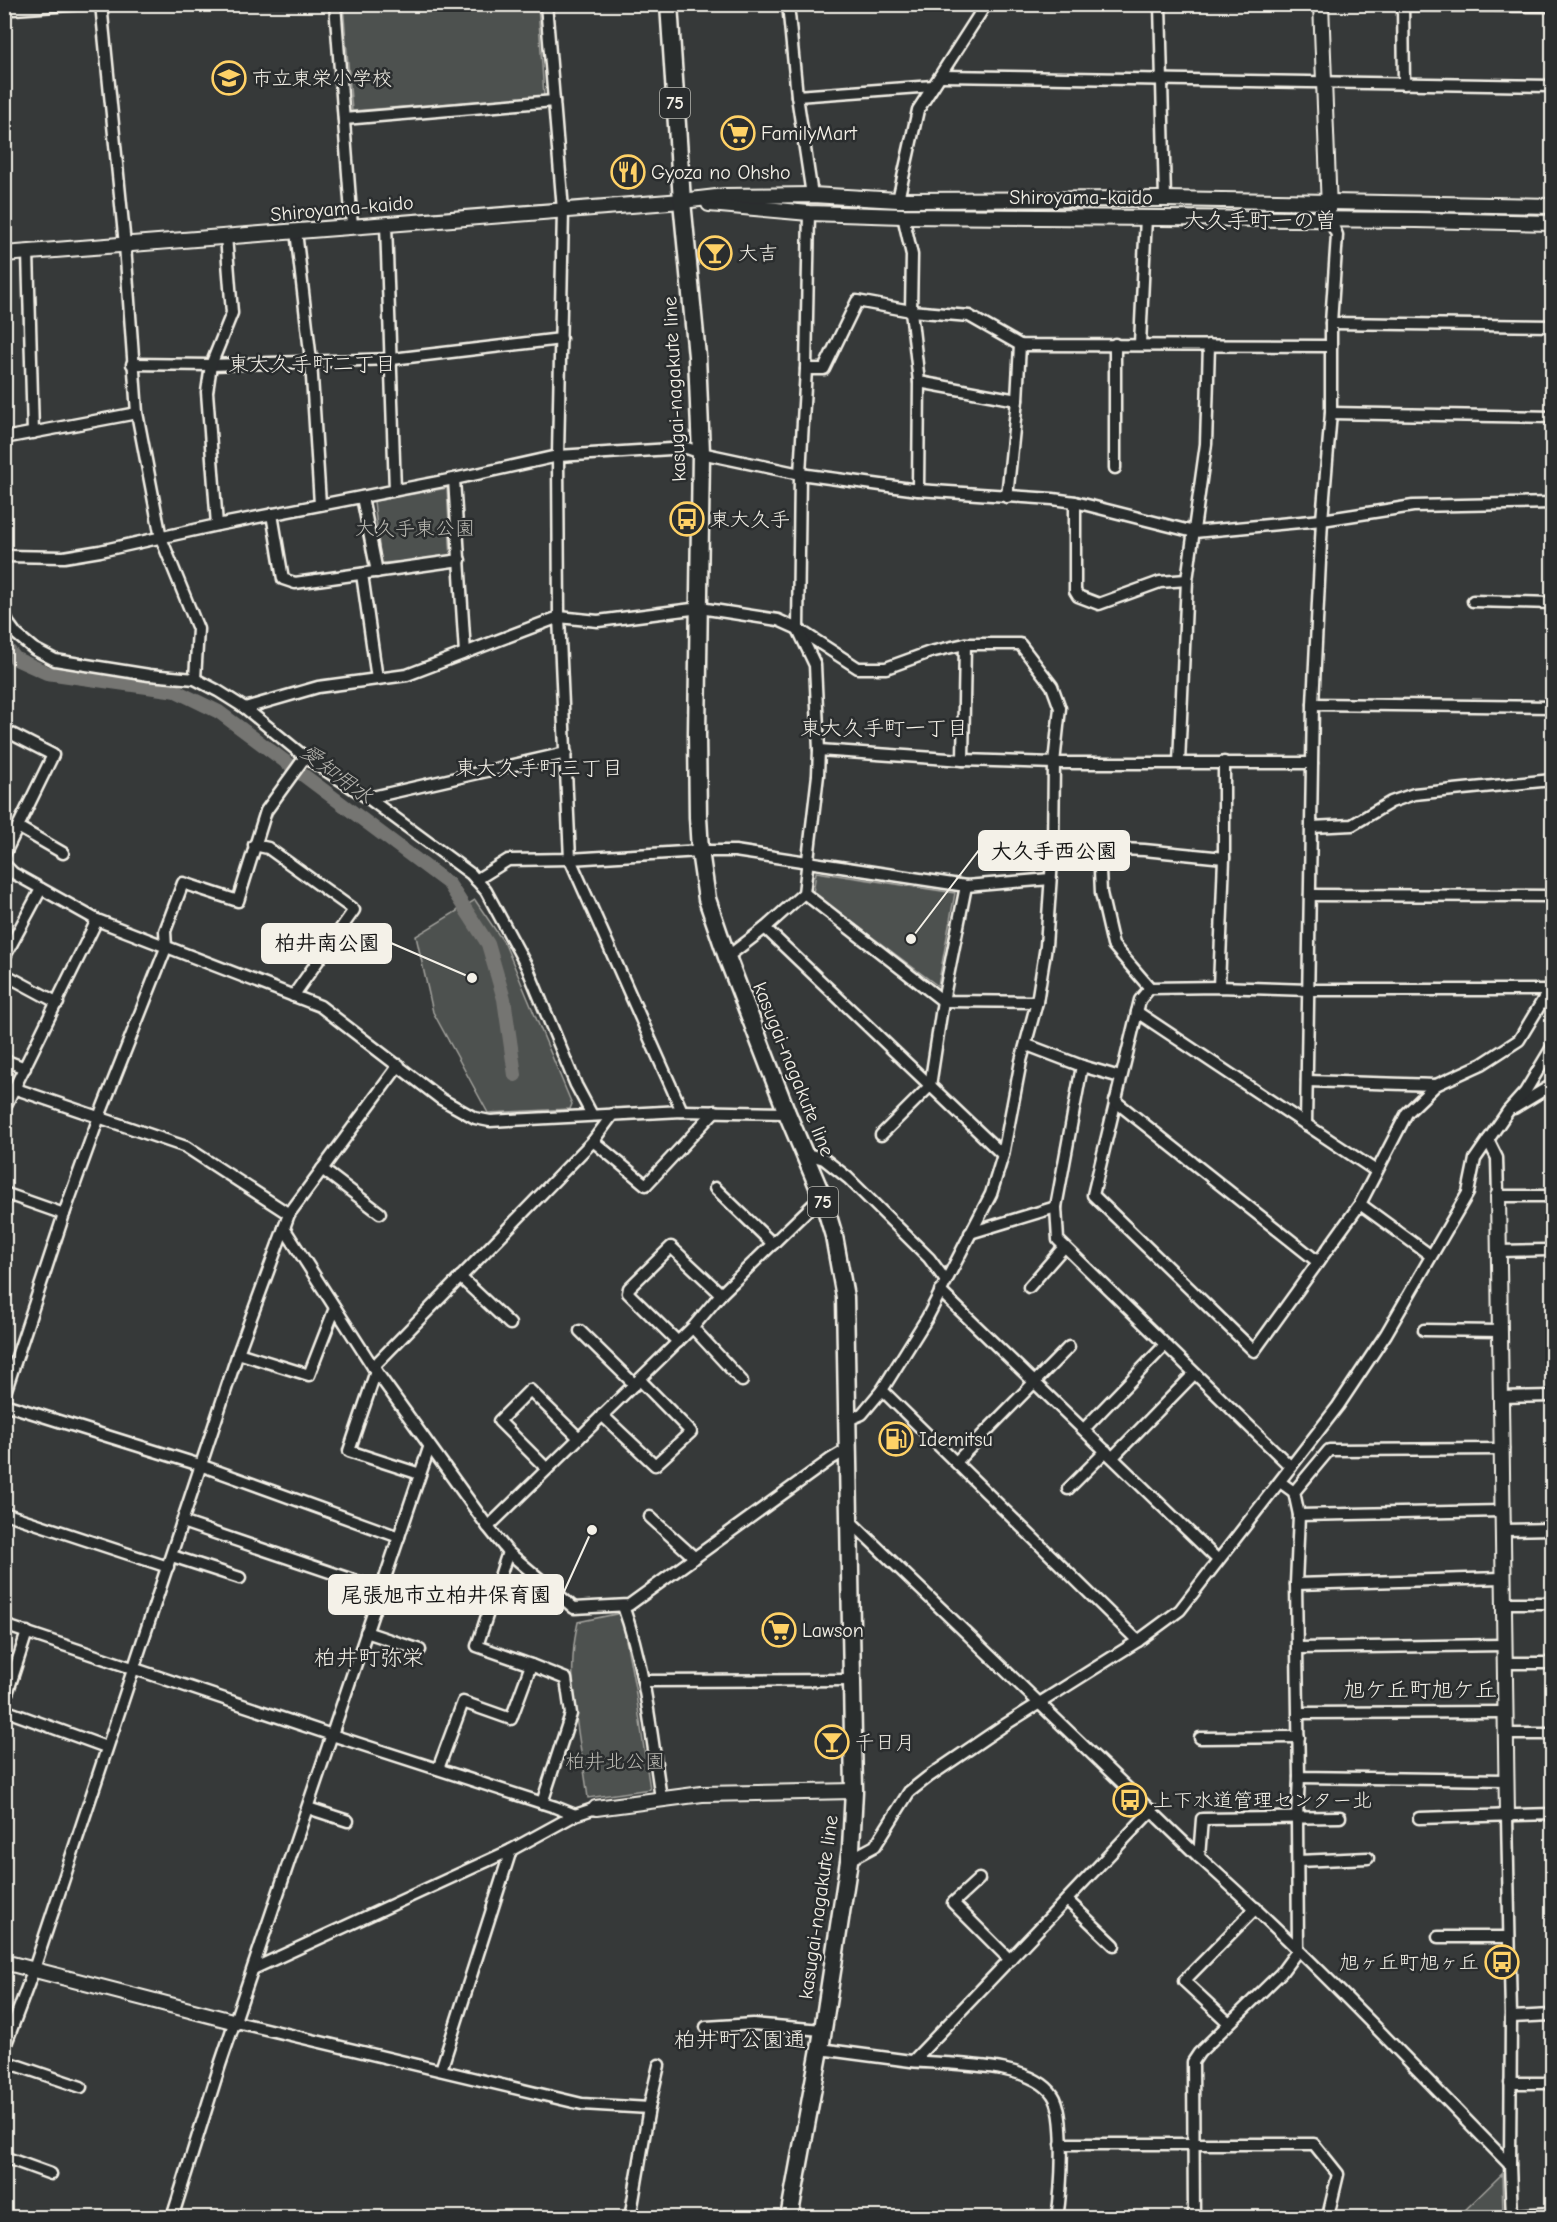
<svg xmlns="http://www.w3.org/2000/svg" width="1557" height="2222" font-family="'Comic Neue','Klee One',sans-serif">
<rect width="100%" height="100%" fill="#363939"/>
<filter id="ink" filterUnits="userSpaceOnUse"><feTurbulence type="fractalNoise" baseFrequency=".0167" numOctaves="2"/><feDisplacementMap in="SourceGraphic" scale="12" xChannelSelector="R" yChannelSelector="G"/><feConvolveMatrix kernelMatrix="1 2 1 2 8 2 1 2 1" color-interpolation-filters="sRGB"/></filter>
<g filter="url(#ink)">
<g fill="#4e514f" stroke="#a1a19c" stroke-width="1.5">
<path d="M343 5H538L544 96 352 111Z"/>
<path d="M447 488 451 559 381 563 374 501Z"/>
<path d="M816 872 955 893 938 986 813 893Z"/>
<path d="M475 900 505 944 572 1104 570 1109 488 1113 433 1012 416 936Z"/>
<path d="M621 1613 635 1688 650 1789 588 1798C581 1741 564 1679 578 1622Z"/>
<path d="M1502 2174 1503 2217H1458Z"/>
</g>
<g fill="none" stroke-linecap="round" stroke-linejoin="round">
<path stroke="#757572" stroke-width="14" d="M4 645 16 659 47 673 176 691 219 712 449 884 488 944 504 999 515 1075"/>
<defs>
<g id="minor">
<path d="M12 4 14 9 84 4"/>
<path d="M101 4 125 245 137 413 161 538 198 629 195 679"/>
<path d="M335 4 352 226"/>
<path d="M546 4 563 210 558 456 559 617 570 859 682 1111"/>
<path d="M788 4 797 96 812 195"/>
<path d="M1160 4 1165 199"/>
<path d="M1403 4 1404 84"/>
<path d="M1403 5 1552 6"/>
<path d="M942 76 1552 86"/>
<path d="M797 96 933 86"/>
<path d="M344 119 554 101"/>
<path d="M898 200 918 110 986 4"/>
<path d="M903 216 912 255 911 311 919 382 918 490"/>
<path d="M386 224 395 490"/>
<path d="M296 231 311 361 320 504"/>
<path d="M28 252 33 433"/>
<path d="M1331 323 1552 326"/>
<path d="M1140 344 1146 217"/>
<path d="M132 364 211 365 392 359 561 339"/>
<path d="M806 369H824L857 301 911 311 969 316 1020 345 1331 346"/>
<path d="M919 382 1017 400"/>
<path d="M1331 413 1552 417"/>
<path d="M4 438 137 413"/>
<path d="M1115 468V344"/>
<path d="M454 479 465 653"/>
<path d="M362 497 377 572"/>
<path d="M1007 497 1017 400 1020 345"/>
<path d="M1075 502V591L1078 596 1099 604 1160 582 1187 580"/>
<path d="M272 514 283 579 295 583 460 560"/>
<path d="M217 525 207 392 211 365 232 313 226 236"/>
<path d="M4 556 64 557 100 551 217 525 454 479 558 456 687 448 701 453 800 474 918 490 1053 499 1075 502 1194 532 1322 520 1413 506 1552 503"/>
<path d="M362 574 377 679"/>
<path d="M1473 601 1552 603"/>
<path d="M4 612 8 623 16 634 34 649 55 660 149 675 195 679 218 691 245 708 305 757 368 798 471 874 486 891 527 967 576 1085 592 1115"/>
<path d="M1313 704 1552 707"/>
<path d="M245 708 318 687 407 675 559 617 598 621 700 608 778 620 798 629 858 668H886L930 652 965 644H1020L1052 686 1060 708 1054 763 1053 846 1046 946 1037 1002 1021 1061 1003 1155 991 1194 927 1318 882 1390 862 1414 847 1420"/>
<path d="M4 730 53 755 4 855"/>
<path d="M819 750 963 760 1054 763H1312"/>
<path d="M963 760 965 644"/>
<path d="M1179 763 1187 580 1206 444 1209 345"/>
<path d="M368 798 566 753"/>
<path d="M18 827 63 853"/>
<path d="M1312 827 1352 825 1391 802 1414 794 1552 780"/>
<path d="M254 845 268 848 354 910 293 996"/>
<path d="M1053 846 1144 850 1224 858"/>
<path d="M1099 847 1101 893 1113 945 1150 988"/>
<path d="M4 864 13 873 97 920 320 1006 441 1099 475 1118 490 1121 682 1111 787 1113"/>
<path d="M476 880 508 860 570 859 700 851H735L966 886 1050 879"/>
<path d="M804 893 943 1001 1037 1002"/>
<path d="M1310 895 1552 896"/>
<path d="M765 928 1003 1155"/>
<path d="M727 957 765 928 804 893 818 775 819 750 815 665 798 629 800 474 806 369 809 213"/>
<path d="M4 958 41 889"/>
<path d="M4 974 58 1003"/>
<path d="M1219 987 1224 858V762"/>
<path d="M1549 990 1519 1040 1482 1064 1436 1085 1407 1113 1360 1204 1254 1351 1093 1195 1140 1000 1150 988 1219 987 1309 990H1552"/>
<path d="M1137 1012 1376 1171"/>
<path d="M1027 1045 1082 1066 1120 1077"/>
<path d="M4 1060 25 1068"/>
<path d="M1082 1066 1056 1207 1058 1240 1291 1467"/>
<path d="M1307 1081 1436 1085"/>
<path d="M16 1089 186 1147 289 1214"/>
<path d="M1115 1101 1318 1262"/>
<path d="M1514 1108 1552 1085"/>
<path d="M4 1109 97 920"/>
<path d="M1306 1125 1313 704 1322 520 1331 413V323L1337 235 1330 219"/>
<path d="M881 1135 930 1086 943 1001 966 886"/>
<path d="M1488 1140 1497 1158 1498 1196H1552"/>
<path d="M593 1141 646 1185 715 1111"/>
<path d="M804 1153 824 1159 848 1178 929 1258 946 1281"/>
<path d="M322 1169 380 1213"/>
<path d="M715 1188 773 1244"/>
<path d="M4 1193 64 1214"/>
<path d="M1360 1204 1430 1255"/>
<path d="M284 1228 373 1367 488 1527 508 1552 574 1608 629 1605 831 1459 848 1449"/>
<path d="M970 1233 1056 1207"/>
<path d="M1499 1251 1547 1250"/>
<path d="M460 1277 510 1324"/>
<path d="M1029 1287 1064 1247"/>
<path d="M940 1291 1218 1560"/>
<path d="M693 1328 742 1381"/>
<path d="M1424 1330 1500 1331"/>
<path d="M580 1331 635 1385"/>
<path d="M678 1342 628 1293 629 1288 671 1247 721 1294"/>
<path d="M238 1353 309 1375 335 1308"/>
<path d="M373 1367 593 1141 613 1114"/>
<path d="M376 1371 349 1451 420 1474"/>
<path d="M882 1390 1138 1641"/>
<path d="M4 1396 64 1214 99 1117 166 948 165 931 183 883 238 901 266 811 305 757"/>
<path d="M1500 1397 1552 1396"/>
<path d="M4 1404 200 1465 399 1537"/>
<path d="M602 1415 655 1465 691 1432 640 1380"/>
<path d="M1084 1429 1165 1345"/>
<path d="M1113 1457 1194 1374"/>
<path d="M956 1462 1069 1347"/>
<path d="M547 1469 499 1421 530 1390 579 1438"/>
<path d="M1280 1482 1294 1492 1299 1515 1296 1584 1299 1777 1506 1780"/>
<path d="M1068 1489 1106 1451"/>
<path d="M1294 1492 1329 1450 1503 1449"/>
<path d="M4 1513 168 1567"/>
<path d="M1299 1515 1502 1511"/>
<path d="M650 1517 695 1558"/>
<path d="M849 1520 1199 1857C1308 1954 1408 2061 1510 2165"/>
<path d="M182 1522 380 1589"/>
<path d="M488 1527 694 1326 721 1294 822 1196"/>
<path d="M1502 1530 1552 1529"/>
<path d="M508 1552 477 1646 531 1665"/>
<path d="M172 1556 240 1578"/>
<path d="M1296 1584 1502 1578"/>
<path d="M1504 1603H1552"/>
<path d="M623 1606C645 1667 651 1733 661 1798"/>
<path d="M4 1625 332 1735 555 1807 575 1815"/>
<path d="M366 1632 420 1650"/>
<path d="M1298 1648 1503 1645"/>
<path d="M1504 1663H1552"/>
<path d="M643 1681 852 1680"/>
<path d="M4 1703 27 1632"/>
<path d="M4 1710 106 1747"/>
<path d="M1300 1713 1505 1712"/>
<path d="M1505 1734H1552"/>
<path d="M1200 1738 1299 1737"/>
<path d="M438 1769 463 1702 511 1719 531 1665 566 1679 571 1714 542 1803"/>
<path d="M308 1808 348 1821"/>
<path d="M1507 1816 1511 2017 1510 2165 1512 2218"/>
<path d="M1419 1818 1552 1814"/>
<path d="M1199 1857 1202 1819 1340 1817"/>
<path d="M849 1860 875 1846 909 1792 928 1777 1003 1726 1138 1641 1180 1610 1338 1406 1386 1334 1468 1193 1475 1159 1508 1111 1525 1092 1552 1047"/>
<path d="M1298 1861 1368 1858"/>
<path d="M979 1879 953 1903 1010 1960"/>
<path d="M1067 1900 1114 1945"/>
<path d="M1438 1937H1509"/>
<path d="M253 1969 511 1850 575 1815 596 1808"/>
<path d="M1511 2017 1552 2015"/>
<path d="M236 2022 582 2104 649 2108"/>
<path d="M1229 2023 1184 1981 1256 1908"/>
<path d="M706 2027 753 2024 822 2030"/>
<path d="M4 2049 34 1969 238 1353 284 1228 289 1214 399 1065"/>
<path d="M820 2049C850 2053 880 2057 911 2061 948 2065 1030 2061 1053 2095 1067 2115 1061 2193 1057 2218"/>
<path d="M4 2061 81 2087"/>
<path d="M913 2061 1152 1810"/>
<path d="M441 2070 511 1850"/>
<path d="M1510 2083H1552"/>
<path d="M1061 2144H1314L1338 2174 1329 2212"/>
<path d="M4 2157 51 2174"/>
<path d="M1511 2215 1552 2213"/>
<path d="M172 2218 220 2065 429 1448"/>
<path d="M630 2218 649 2108 659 2065"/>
<path d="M1194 2218 1193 2062 1199 2053 1281 1973 1298 1950 1297 1818 1299 1777"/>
</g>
<g id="tertiary">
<path d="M1321 4 1329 209"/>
<path d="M709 204 809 213 903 216 1416 220 1552 223"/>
<path d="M4 254 682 201 725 196 812 195 898 200 1165 199 1552 206"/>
<path d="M1498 1196 1507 1816"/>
<path d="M596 1808 702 1794 854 1791"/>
<path d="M4 1962 236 2022"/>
</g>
<path id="primary" d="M669 4 682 201 697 356 701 453 697 734 698 817 700 851 707 899 727 957 787 1113 822 1196 834 1236 845 1297 854 1791 851 1848 820 2049 789 2218"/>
</defs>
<use href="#minor" stroke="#f4f1e8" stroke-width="15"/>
<use href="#tertiary" stroke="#f4f1e8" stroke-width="18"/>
<use href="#primary" stroke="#f4f1e8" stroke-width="21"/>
<use href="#minor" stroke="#2a2d2e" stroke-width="10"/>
<use href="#tertiary" stroke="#2a2d2e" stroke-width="14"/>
<use href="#primary" stroke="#2a2d2e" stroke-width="16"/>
</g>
</g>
<defs>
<symbol id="school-ring" viewBox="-11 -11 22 22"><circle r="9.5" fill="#2a2d2e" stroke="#ffd166" stroke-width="1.5"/><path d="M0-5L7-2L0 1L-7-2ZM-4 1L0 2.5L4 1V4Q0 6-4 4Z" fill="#ffd166"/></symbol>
<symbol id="supermarket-ring" viewBox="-11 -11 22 22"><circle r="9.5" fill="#2a2d2e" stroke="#ffd166" stroke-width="1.5"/><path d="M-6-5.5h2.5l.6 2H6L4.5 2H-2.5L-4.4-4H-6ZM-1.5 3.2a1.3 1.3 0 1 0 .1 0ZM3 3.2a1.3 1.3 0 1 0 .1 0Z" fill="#ffd166"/></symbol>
<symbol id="restaurant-ring" viewBox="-11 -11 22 22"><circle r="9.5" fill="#2a2d2e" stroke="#ffd166" stroke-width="1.5"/><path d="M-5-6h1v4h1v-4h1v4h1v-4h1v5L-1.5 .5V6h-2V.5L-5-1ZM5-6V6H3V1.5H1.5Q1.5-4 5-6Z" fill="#ffd166"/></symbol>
<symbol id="bar-ring" viewBox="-11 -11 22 22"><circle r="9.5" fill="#2a2d2e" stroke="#ffd166" stroke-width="1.5"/><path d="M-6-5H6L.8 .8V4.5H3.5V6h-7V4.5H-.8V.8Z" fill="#ffd166"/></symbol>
<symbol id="bus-ring" viewBox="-11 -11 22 22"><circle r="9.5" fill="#2a2d2e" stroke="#ffd166" stroke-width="1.5"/><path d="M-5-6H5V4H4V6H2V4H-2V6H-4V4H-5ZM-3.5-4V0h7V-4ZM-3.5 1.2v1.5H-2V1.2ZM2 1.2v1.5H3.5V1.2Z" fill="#ffd166"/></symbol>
<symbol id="fuel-ring" viewBox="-11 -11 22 22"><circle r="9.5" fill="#2a2d2e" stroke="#ffd166" stroke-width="1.5"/><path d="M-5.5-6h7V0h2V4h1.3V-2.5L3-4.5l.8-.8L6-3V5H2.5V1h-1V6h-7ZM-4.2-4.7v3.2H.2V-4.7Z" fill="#ffd166"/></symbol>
</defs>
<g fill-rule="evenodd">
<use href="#school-ring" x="210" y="59" width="38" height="38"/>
<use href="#supermarket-ring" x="719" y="114" width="38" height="38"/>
<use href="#restaurant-ring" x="609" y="153" width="38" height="38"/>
<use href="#bar-ring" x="696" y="234" width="38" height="38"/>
<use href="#bus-ring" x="668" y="500" width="38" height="38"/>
<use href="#fuel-ring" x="877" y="1420" width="38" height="38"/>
<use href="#supermarket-ring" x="760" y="1611" width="38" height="38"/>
<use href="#bar-ring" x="813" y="1723" width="38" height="38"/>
<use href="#bus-ring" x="1111" y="1781" width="38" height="38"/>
<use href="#bus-ring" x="1483" y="1943" width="38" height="38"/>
</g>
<g text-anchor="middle" stroke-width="5" stroke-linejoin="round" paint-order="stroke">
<g fill="#2a2d2e" stroke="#b7b6b0" stroke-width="1.5">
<rect x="660" y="88" width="30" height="30" rx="4.5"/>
<rect x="808" y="1187" width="30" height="30" rx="4.5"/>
</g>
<g font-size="18" font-weight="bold" fill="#f4f1e8">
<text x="675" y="109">75</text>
<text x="823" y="1208">75</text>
</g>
<g font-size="20" fill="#f4f1e8" stroke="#2a2d2e" text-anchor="start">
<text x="252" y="85">市立東栄小学校</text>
<text x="761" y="140">FamilyMart</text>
<text x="651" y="179">Gyoza no Ohsho</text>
<text x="738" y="260">大吉</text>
<text x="710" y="526">東大久手</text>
<text x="919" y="1446">Idemitsu</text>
<text x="802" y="1637">Lawson</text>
<text x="855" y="1749">千日月</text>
<text x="1153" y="1807">上下水道管理センター北</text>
<text x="1479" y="1969" text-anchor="end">旭ヶ丘町旭ヶ丘</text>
</g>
<g font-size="20" fill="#f4f1e8" stroke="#2a2d2e">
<text x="1081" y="204">Shiroyama-kaido</text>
<text transform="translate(342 208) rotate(-5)" y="7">Shiroyama-kaido</text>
<text transform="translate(674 389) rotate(-93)" y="7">kasugai-nagakute line</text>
<text transform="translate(794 1069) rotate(68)" y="7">kasugai-nagakute line</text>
<text transform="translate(818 1907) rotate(-82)" y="7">kasugai-nagakute line</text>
</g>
<g font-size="20" fill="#bab9b2" stroke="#2a2d2e">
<text x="415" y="535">大久手東公園</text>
<text x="615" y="1768">柏井北公園</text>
</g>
<g font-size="21" fill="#f4f1e8" stroke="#2a2d2e">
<text x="312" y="371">東大久手町二丁目</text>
<text x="884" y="735">東大久手町一丁目</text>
<text x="539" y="775">東大久手町三丁目</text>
</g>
<g font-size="21" font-style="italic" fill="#b4b3ad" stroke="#2a2d2e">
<text transform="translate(337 774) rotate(37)" y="7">愛知用水</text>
</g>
<g font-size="22" fill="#f4f1e8" stroke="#2a2d2e">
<text x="1260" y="228">大久手町一の曽</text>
<text x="369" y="1665">柏井町弥栄</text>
<text x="1420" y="1697">旭ケ丘町旭ケ丘</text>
<text x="740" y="2047">柏井町公園通</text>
</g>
</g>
<path fill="none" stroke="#f4f1e8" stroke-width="2" d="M911 939L979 850M472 978L391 943M592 1530L563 1594"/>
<g fill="#f4f1e8" stroke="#2a2d2e" stroke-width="2">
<circle cx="911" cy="939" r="6"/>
<circle cx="472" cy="978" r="6"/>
<circle cx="592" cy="1530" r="6"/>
</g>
<g fill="#f4f1e8" stroke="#f4f1e8" stroke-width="2">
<rect x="979" y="831" width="150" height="39" rx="6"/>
<rect x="262" y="924" width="129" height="39" rx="6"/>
<rect x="329" y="1575" width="234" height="39" rx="6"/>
</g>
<g font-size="21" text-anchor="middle" font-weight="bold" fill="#111">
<text x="1054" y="858">大久手西公園</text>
<text x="327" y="950">柏井南公園</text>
<text x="446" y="1602">尾張旭市立柏井保育園</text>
</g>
<rect width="1557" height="2222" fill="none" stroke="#2a2d2e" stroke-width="24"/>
<rect x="12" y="12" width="1533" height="2198" fill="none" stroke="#f4f1e8" stroke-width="2" filter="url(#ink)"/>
</svg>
